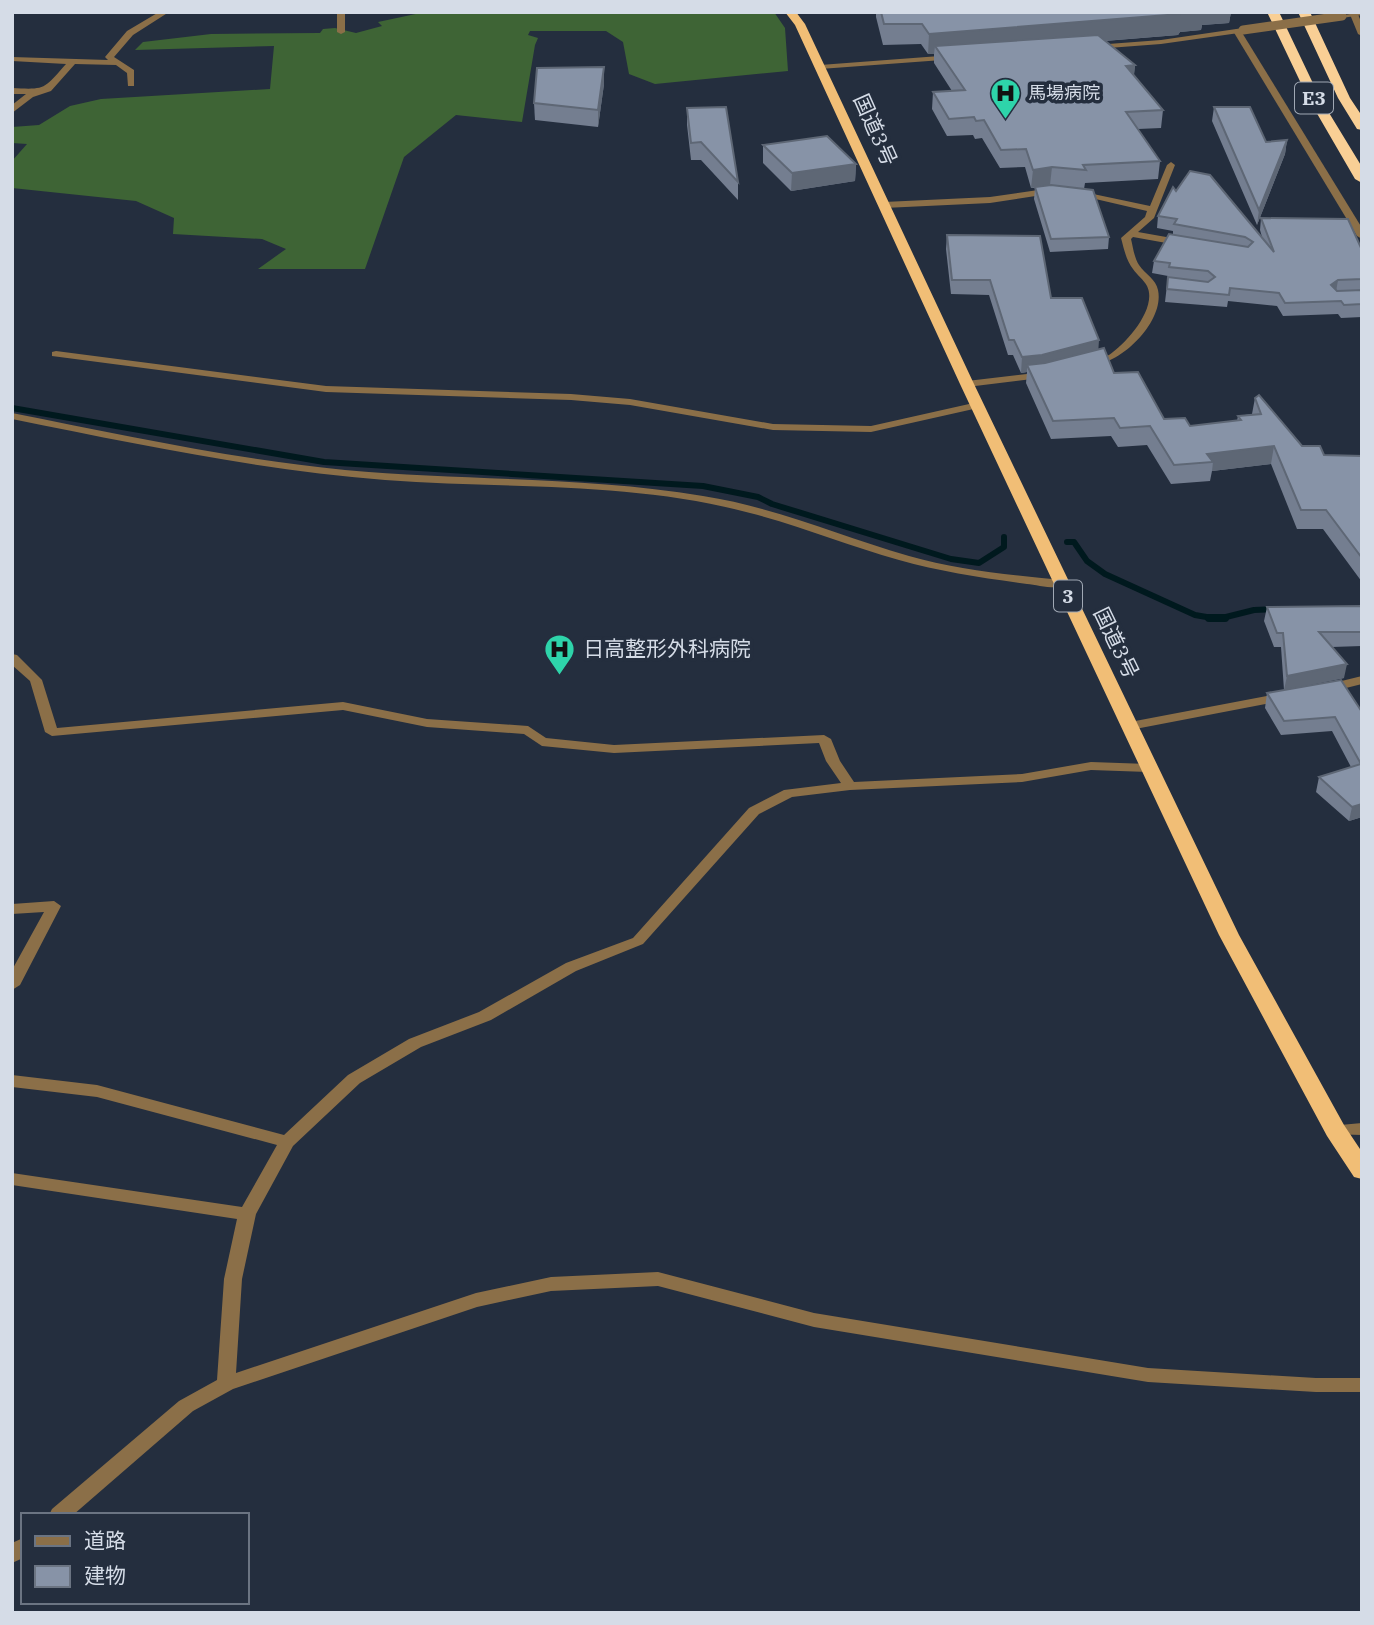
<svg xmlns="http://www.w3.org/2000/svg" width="1374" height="1625" font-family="'IBM Plex Serif','Noto Sans JP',serif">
<rect width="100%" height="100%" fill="#242e3e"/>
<path fill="#3e6435" d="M425 12H774L785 28 788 71 655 84 629 74 623 42 606 31H530L528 35 538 38 535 45 522 122 456 115 404 157 365 269H258L286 249 262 239 173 234 174 218 136 201 12 188V161L27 144 12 143V127L39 125 70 106 101 99 270 89 274 46 135 50 143 42 211 34 320 33 323 29 335 28 356 33 382 26 378 22Z"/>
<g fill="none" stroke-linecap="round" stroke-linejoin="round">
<g stroke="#00191e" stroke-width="6">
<path d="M12 408 324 462 703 486 758 497 772 504 951 559 979 563 1004 547V537"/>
<path d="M1067 542H1074L1087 561 1105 574 1195 615 1218 619 1254 610 1275 609"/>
</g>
<path stroke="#00191e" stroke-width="8" d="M1209 618H1225"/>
<g fill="#8b6f48" fill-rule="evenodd">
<path d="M159 12H169L133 35 114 57 134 70V86H128L127 73 116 65 75 64 51 91 33 97 12 113V105L26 94H12V88C46 90 44 89 66 64L12 61V57L108 60 105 57 127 31Z"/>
<path d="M337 12H345V32L341 34 337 32Z"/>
<path d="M1349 12H1357L1362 24V36L1358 34Z"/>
<path d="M1237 29 1241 31 1362 228V239L1357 236 1233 31Z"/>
<path d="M1171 162 1175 165 1154 218 1138 232 1183 240 1188 243 1183 246 1133 237 1131 239C1133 247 1134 257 1139 265 1145 274 1156 279 1158 290 1165 322 1118 368 1087 365V361C1094 359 1102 358 1109 355 1126 344 1158 308 1147 286 1144 280 1137 275 1133 269 1126 260 1124 249 1121 238L1145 217 1147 211 1074 194 1079 191 1150 206 1167 165Z"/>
<path d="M1052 188 1057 191 1055 193 990 203 884 208 879 205 884 202 990 197Z"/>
<path d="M56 351 326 386 571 394 630 399 773 424 871 426 978 402 983 405 978 408 871 432 773 430 630 405 571 400 326 392 52 356V352Z"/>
<path d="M1044 372 1048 373V377L967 387 962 384 967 381Z"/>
<path d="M12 654 17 655 42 680 57 728 343 702 427 719 528 726 546 738 614 745 824 735 831 739 840 761 854 782 1022 774 1091 762 1148 764 1155 768 1148 772 1091 770 1022 782 850 790 792 797 759 814 643 944 576 971 491 1020 421 1047 360 1083 293 1146 256 1214 242 1279 236 1373 476 1293 551 1277 658 1272 814 1313 1148 1368 1316 1378H1362V1392H1316L1148 1382 814 1327 658 1286 551 1291 477 1307 233 1389 193 1411 73 1515H49L52 1509 179 1401 217 1380 224 1279 237 1219 12 1185V1173L242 1207 277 1145 97 1097 12 1087V1075L97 1085 284 1135 348 1075 409 1039 479 1012 566 963 633 938 749 808 784 790 841 783 826 761 819 743 614 753 542 746 524 734 427 727 343 710 52 736 45 732 30 681 12 665Z"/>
<path d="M1362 676V684L1326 693 1319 689 1321 686Z"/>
<path d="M1282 693 1289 697 1287 700 1130 730 1123 726 1130 722Z"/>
<path d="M54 901 61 906 20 985 12 990V970L44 912 12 914V904Z"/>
<path d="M1362 1123V1135L1329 1134 1327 1130 1329 1126Z"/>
<path d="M23 1538V1558L12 1563V1543Z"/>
</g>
<g fill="#8b6f48" fill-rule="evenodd">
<path d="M1362 12V15L1342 18 1338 16Z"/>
<path d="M1243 28 1247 30 1246 32 1161 44 1095 49 1091 47 1095 45 1161 40Z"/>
<path d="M953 55 957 57 956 59 820 69 816 67 820 65Z"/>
<path d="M12 413C122 435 233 459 345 470 464 481 585 476 703 496 774 507 840 536 909 556 958 570 1011 575 1062 580L1068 584C1059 591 1038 585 1027 584 984 578 941 572 899 560 849 546 801 526 750 513 632 481 506 489 385 480 259 470 136 444 12 419Z"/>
</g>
<path fill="#f1be76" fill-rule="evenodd" d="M785 12H796L805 24 974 384 1239 935 1344 1125 1362 1152V1179L1354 1177 1327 1136 1219 935 960 384 795 25Z"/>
<g fill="#f9cf95" fill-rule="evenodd">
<path d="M1267 12H1279L1320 98 1362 167V183L1355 179 1308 98Z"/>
<path d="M1298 12H1310L1350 98 1362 116V130L1357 129 1338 98Z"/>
</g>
<path stroke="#8b6f48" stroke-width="9" d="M1243 30 1342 16"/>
</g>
<g fill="#747e90">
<path d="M876 12H1231L1229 23 1202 25 1201 30 1180 32 1178 35 1105 41 1135 65 1134 75 1163 110 1161 128 1138 129 1160 161 1158 179 1085 183 1084 189 1109 237 1108 249 1050 252 1034 199 1035 188H1031L1025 167 1000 168 982 138 975 139 973 135 947 136 932 109 933 92 952 91 934 63V54H928L921 44 883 45 876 17Z"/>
<path d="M604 84 598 127 535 120 534 103Z"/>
<path d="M1214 107 1266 142 1287 140 1285 154 1257 225 1212 121Z"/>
<path d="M687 108 738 182V200L701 160H691L687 125Z"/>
<path d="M763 145 856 164 855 181 791 191 763 163Z"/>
<path d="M1176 191 1262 237 1260 230 1261 218 1362 250V317L1341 318 1338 314 1283 316 1277 306 1228 301 1227 307 1165 302 1168 276 1152 273 1154 261 1173 234V231L1157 228 1158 216Z"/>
<path d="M947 235 1051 298 1098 350 1114 373 1164 419 1190 426 1237 421 1238 416 1252 414 1255 398 1302 446 1324 455 1362 456V582L1323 529H1297L1271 464 1212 471 1210 481 1171 484 1147 445 1118 447 1111 436 1051 439 1026 383 1027 372 1021 373 1013 355H1008L989 295 951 294 946 249Z"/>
<path d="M1361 606 1362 646 1332 647 1344 678 1289 689 1362 712V817L1349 821 1316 792 1319 777 1351 767 1332 731 1281 735 1265 708 1267 693 1284 690 1281 647H1274L1264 621 1267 607Z"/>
</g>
<g fill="#5e6775">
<path d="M1182 12H1231L1229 23 1202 25 1201 30 1180 32 1178 35 940 54 935 46 934 54H928L929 34Z"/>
<path d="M1135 65 1133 82 1126 66Z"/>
<path d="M604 67V84L598 127V110Z"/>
<path d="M1287 140 1285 154 1257 225 1259 210Z"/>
<path d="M856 164 855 181 791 191 792 173Z"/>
<path d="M1052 167 1050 185 1031 188 1033 170Z"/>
<path d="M1338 280 1336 292 1331 285Z"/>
<path d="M1099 340 1098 355 1040 370 1027 365V372L1021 373 1022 357Z"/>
<path d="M1274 446 1271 464 1212 471 1213 462 1207 454Z"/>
<path d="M1347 664 1344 678 1284 690 1287 676Z"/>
<path d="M1362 804V817L1349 821 1352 807Z"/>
</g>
<g fill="#8793a7" stroke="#5e6775" stroke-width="2">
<path d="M881 12H1182L1180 14 929 34 922 24H884Z"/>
<path d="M1098 35 1135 65 1126 66 1163 110 1126 112 1160 161 1083 165 1086 170 1052 167 1033 170 1026 149 1001 150 984 120 976 121 974 117 949 119 933 92 965 90 935 46Z"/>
<path d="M604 67 598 110 534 103 537 68Z"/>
<path d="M726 107 738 182 701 142 691 143 687 108Z"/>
<path d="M1214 107H1250L1266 142 1287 140 1259 210Z"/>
<path d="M827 136 856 164 792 173 763 145Z"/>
<path d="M1190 171 1210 175 1274 252 1261 218 1348 219 1362 250V279L1338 280 1331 285 1337 291 1362 290V304L1344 305 1341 301 1285 303 1279 293 1230 288 1229 295 1167 289 1168 277 1208 282 1215 277 1208 271 1169 267 1170 263 1154 261 1169 234 1248 247 1253 242 1245 237 1174 224 1177 219 1158 216 1173 187 1176 191Z"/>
<path d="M1051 185 1093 190 1109 237 1051 239 1035 187Z"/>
<path d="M947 235 1040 236 1051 298H1082L1099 340 1042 355 1022 357 1014 340H1009L990 280H952Z"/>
<path d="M1104 348 1114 373 1138 372 1164 419 1185 418 1190 426 1241 420 1238 416 1261 414 1255 398 1259 395 1302 446H1320L1324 455 1362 456V558L1326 510H1301L1274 446 1207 454 1213 462 1174 465 1150 426 1120 428 1114 418 1053 421 1027 365 1045 363Z"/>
<path d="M1361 606 1362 632H1319L1347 664 1287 676 1283 633H1277L1267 607Z"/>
<path d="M1341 680 1362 712V804L1352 807 1319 777 1361 764 1335 717 1284 721 1267 693Z"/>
</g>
<defs>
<symbol id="hospital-pin" viewBox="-11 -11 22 30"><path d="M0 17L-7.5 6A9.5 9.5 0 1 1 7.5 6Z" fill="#2ed4aa" stroke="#242e3e"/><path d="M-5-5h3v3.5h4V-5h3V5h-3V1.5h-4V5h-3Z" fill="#111"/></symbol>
</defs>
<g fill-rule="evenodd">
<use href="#hospital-pin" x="988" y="76" width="35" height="47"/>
<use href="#hospital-pin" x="542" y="632" width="35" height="47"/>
</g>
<g text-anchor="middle" stroke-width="7" stroke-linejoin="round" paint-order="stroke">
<g font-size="18" fill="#d5dce7" stroke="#242e3e" text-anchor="start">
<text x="1028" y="99">馬場病院</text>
</g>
<g fill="#242e3e" stroke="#a0a8b4" stroke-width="2">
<rect x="1295" y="82.5" width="38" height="31" rx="5"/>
<rect x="1054" y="580.5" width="28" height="31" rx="5"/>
</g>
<g font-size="19" font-weight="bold" fill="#d5dce7">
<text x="1314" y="105">E3</text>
<text x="1068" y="603">3</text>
</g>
<g font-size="21" fill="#d5dce7" stroke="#242e3e">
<text transform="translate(875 130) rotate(66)" y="7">国道3号</text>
<text transform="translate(1116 643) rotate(64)" y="7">国道3号</text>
</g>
<g font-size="21" fill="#d5dce7" stroke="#242e3e" text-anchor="start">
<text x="583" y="656">日高整形外科病院</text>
</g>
</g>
<rect width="1374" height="1625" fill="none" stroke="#d5dce7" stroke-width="28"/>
<rect x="21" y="1513" width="228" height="91" fill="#242e3e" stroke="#6b7482" stroke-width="2"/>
<rect x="35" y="1536" width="35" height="10" fill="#8b6f48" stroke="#6b7482" stroke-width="2"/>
<text x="84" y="1548" font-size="21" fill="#d5dce7">道路</text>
<rect x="35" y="1566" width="35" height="21" fill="#8793a7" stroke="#6b7482" stroke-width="2"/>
<text x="84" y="1583" font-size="21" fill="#d5dce7">建物</text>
</svg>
